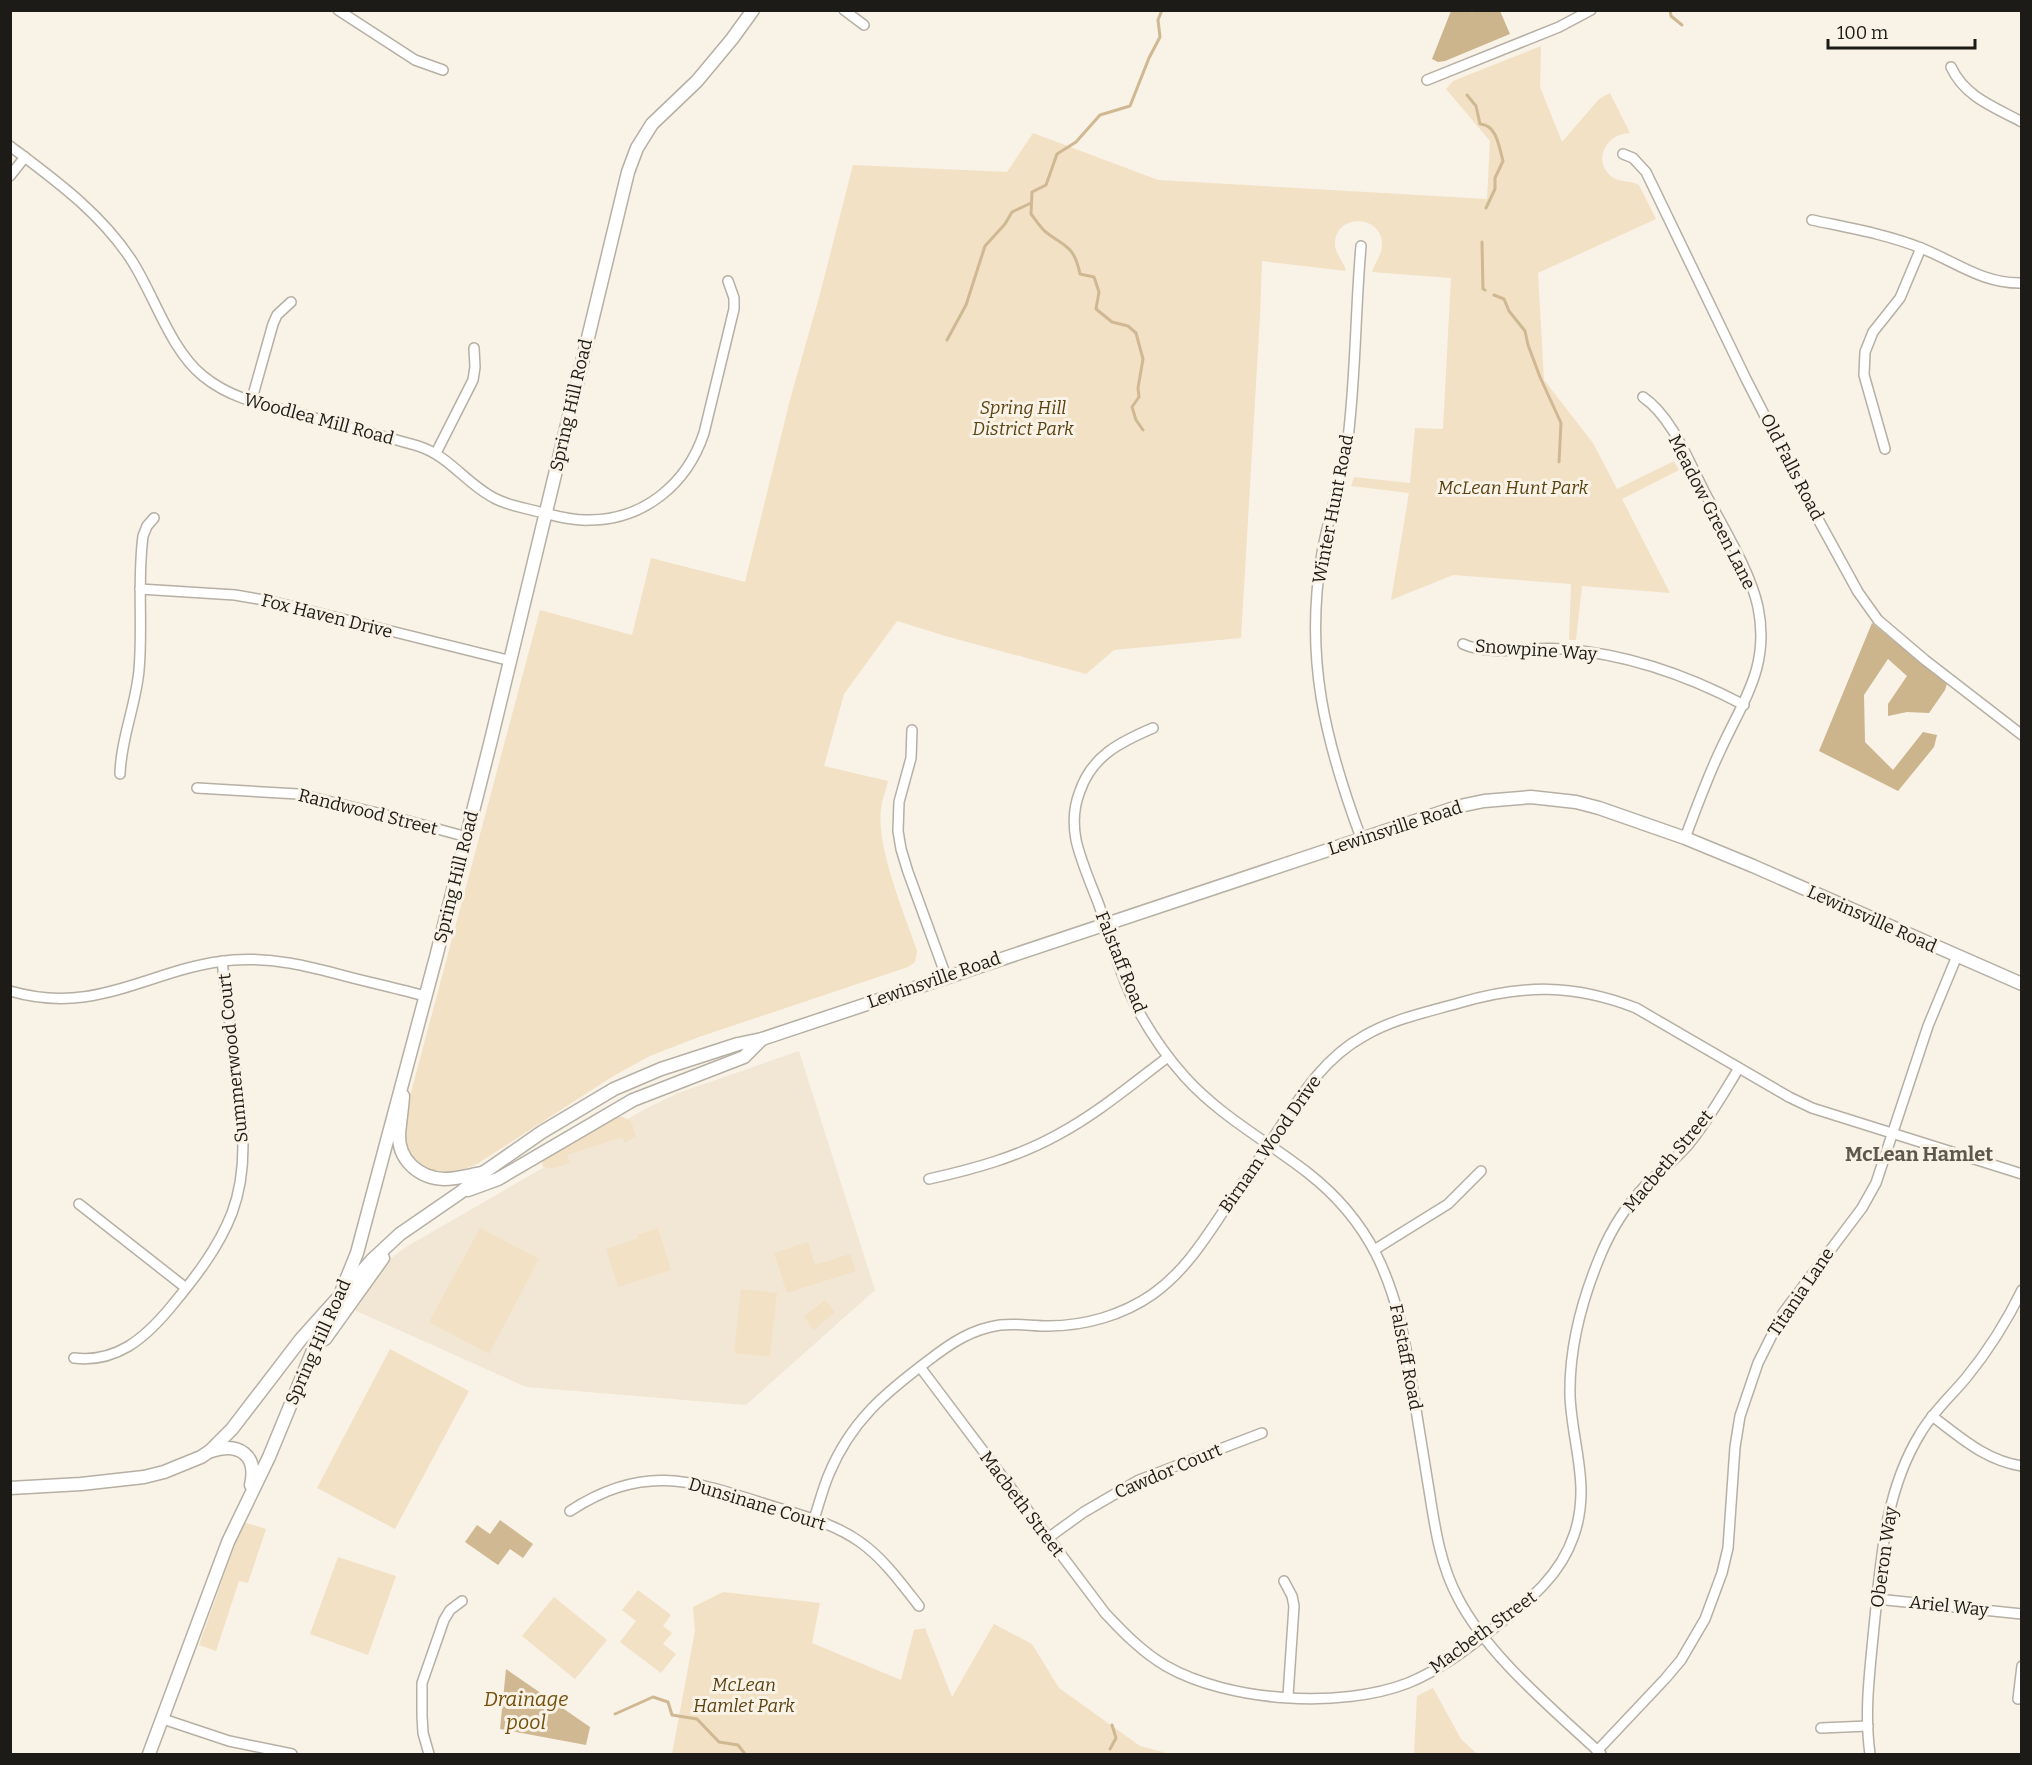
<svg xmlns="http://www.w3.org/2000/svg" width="2032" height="1765" font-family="Bitter,serif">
<rect width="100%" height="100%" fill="#f9f2e6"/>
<path fill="#f2e7d5" d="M799 1051 875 1290 746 1405 526 1387 343 1305 377 1269 406 1247 645 1109 678 1093Z"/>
<g fill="#f2e1c5">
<path d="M1541 46 1540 87 1562 142 1599 99 1610 93 1630 133C1607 133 1591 161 1612 177 1620 183 1631 180 1639 185L1656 219 1538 273 1544 380 1593 443 1617 489 1674 461 1679 470 1622 499 1670 593 1582 586 1576 640H1569L1571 584 1453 575 1391 600 1409 493 1351 486 1354 477 1410 483 1415 428 1443 429 1451 278 1372 272C1375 262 1382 255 1382 245 1383 214 1334 213 1335 245 1336 255 1344 262 1346 271L1262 261 1260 316 1241 638 1114 650 1086 674 949 637 897 621 844 694 824 766 888 781C886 790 882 799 881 808 876 848 904 912 917 951L915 962 908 967 699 1037 650 1056 615 1075 477 1164 459 1171 438 1175 417 1166 404 1146 402 1126 540 610 632 635 651 558 745 582 791 396 820 294 853 165 1007 172 1033 133 1158 180 1487 199 1490 141 1446 89 1453 81Z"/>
<path d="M611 1117H623L631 1121 636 1136 625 1143 622 1137 567 1155 570 1163 550 1169 542 1166 543 1160Z"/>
<path d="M480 1228 539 1259 489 1354 429 1322Z"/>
<path d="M658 1228 671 1270 618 1287 606 1249 639 1238 637 1235Z"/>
<path d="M808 1242 815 1265 850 1254 856 1271 787 1293 774 1253Z"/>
<path d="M741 1289 777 1293 770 1357 734 1353Z"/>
<path d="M825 1300 835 1312 814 1330 804 1317Z"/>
<path d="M390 1349 469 1391 395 1529 317 1488Z"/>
<path d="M243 1522 266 1529 248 1583 239 1581 216 1651 199 1645Z"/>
<path d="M338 1557 396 1576 368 1655 310 1634Z"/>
<path d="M638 1590 671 1615 663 1626 672 1633 663 1644 676 1654 661 1673 620 1642 636 1621 622 1610Z"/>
<path d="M723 1592 820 1603 812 1643 901 1680 914 1630 925 1628 952 1697 994 1624 1032 1644 1059 1688 1140 1746 1170 1754H672L695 1631 693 1607Z"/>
<path d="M554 1597 607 1640 575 1679 522 1636Z"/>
<path d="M1433 1688 1461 1739 1477 1754H1414L1417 1696Z"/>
</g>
<g fill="#ccb48d">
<path d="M1451 11H1500L1510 34 1445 61 1438 62 1432 59Z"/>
<path d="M1872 623 1947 684 1945 690 1929 713 1907 712 1888 716V704L1907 676 1888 659 1864 695 1865 742 1893 770 1923 732 1937 735 1934 747 1898 791 1819 751Z"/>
</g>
<g fill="#d0b892">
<path d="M500 1520 533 1544 523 1558 510 1549 498 1565 465 1542 477 1525 490 1534Z"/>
<path d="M506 1669 590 1727 586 1745 500 1729Z"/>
</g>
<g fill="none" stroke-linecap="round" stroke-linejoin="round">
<g stroke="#d0b892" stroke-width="3">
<path d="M1471 10 1472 14"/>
<path d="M1670 10 1671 16 1682 25"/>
<path d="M1467 95 1476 106 1480 124C1497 125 1499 147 1503 161L1495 178V189L1486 208"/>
<path d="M1482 242 1483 289 1485 290"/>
<path d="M1494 295 1504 299 1509 311 1525 331 1528 345 1540 377 1561 423 1559 462"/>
<path d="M947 340 966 305 985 246 1005 224 1012 212 1031 203"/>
<path d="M1143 430 1136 420 1132 407 1139 397 1138 388 1143 359 1136 333 1128 326 1112 322 1096 309 1099 292 1094 277 1080 274C1074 246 1067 248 1047 233 1040 228 1036 220 1031 214L1032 192 1046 185 1057 154 1076 142 1100 115 1130 106 1149 58 1160 37 1158 20 1162 10"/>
<path d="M615 1714 653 1697 668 1702 672 1715 697 1719 719 1742 738 1745 745 1754"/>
<path d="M1110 1749 1116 1738 1112 1725"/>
</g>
<defs>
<g id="street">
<path d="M338 10 415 60 443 70"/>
<path d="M844 10 864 25"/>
<path d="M1951 67C1965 97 1994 107 2022 122"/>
<path d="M1427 80 1559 27 1591 10"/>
<path d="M10 146C55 180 101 213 132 261 155 297 170 349 203 376 232 400 269 406 304 415 342 426 380 435 418 446 450 456 467 485 496 499 510 506 525 508 540 512 556 516 573 521 589 520 644 520 687 484 704 433L734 309V298L728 281"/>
<path d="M1623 154 1633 158 1646 172 1746 379 1813 510 1858 592 1878 620 1925 660 2022 735"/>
<path d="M10 176 25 157"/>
<path d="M1812 220C1849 228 1886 234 1921 248 1956 262 1983 284 2022 283"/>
<path d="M1361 246C1355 313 1356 380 1347 446 1341 483 1328 517 1322 553 1304 657 1325 741 1361 838"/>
<path d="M1643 397C1672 417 1688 460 1704 491 1722 526 1750 570 1758 607 1770 666 1744 699 1721 749 1707 778 1696 809 1685 838"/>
<path d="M251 402 273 324 277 315 291 302"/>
<path d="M1885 449 1864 375 1865 352 1873 332 1900 298 1921 248"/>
<path d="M436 453 473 380 475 367 474 348"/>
<path d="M140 589 235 595 270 601 511 661"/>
<path d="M1463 644C1491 657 1532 646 1563 649 1628 654 1687 675 1744 705"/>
<path d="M1153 728C1120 742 1092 756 1080 791 1074 806 1073 824 1076 840 1081 862 1091 884 1099 905 1111 941 1121 978 1138 1010 1151 1034 1167 1057 1185 1077 1220 1116 1267 1141 1308 1173 1335 1194 1360 1223 1376 1254 1397 1296 1405 1339 1412 1385 1418 1420 1423 1455 1429 1490 1435 1528 1440 1564 1458 1598 1488 1656 1553 1709 1601 1754"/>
<path d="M912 730 911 758 899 802 898 831 901 849 908 872 946 976"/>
<path d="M120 774C121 738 136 705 139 670 143 626 137 581 143 536L147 526 154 518"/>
<path d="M197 788 298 794 390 816 467 837"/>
<path d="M10 991C99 1017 151 967 233 960 272 957 308 966 345 976 372 983 399 989 425 996"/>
<path d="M929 1179C974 1169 1018 1157 1059 1134 1098 1113 1132 1084 1168 1057"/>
<path d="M79 1204 186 1288"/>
<path d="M1374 1250 1448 1204 1481 1171"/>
<path d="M74 1358C116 1363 144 1339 170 1308 194 1279 218 1249 232 1213 250 1165 242 1115 235 1065 231 1030 226 996 222 961"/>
<path d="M920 1367 1105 1613C1124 1633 1142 1652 1166 1666 1229 1702 1341 1709 1408 1683 1440 1670 1467 1649 1494 1628 1528 1601 1560 1577 1574 1535 1591 1486 1572 1444 1570 1396 1569 1347 1582 1299 1601 1254 1611 1230 1627 1205 1645 1186 1659 1172 1675 1160 1688 1145 1708 1121 1723 1094 1739 1068"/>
<path d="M1932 1416C1960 1437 1986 1461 2022 1466"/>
<path d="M570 1511C647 1461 695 1482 775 1507 804 1516 835 1524 860 1542 884 1559 901 1583 919 1606"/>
<path d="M814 1519C819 1504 823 1488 829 1474 851 1421 885 1393 929 1360 951 1343 972 1329 1000 1325 1016 1323 1032 1326 1048 1326 1085 1326 1123 1315 1153 1294 1185 1271 1204 1240 1225 1209 1241 1185 1257 1162 1273 1138 1299 1099 1322 1059 1364 1036 1393 1019 1427 1012 1459 1003 1523 984 1574 984 1636 1008L1789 1097 1812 1108 2022 1174"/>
<path d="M1048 1538 1084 1512 1139 1480 1262 1433"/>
<path d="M1284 1581 1292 1596 1294 1606 1288 1696"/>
<path d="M1877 1599 2022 1614"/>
<path d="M2018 1699 2022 1666"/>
<path d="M163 1719 229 1741 292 1754"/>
<path d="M1821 1728 1868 1726"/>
<path d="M1597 1751 1665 1679 1681 1660 1705 1619 1722 1573 1728 1548 1735 1447 1740 1416 1758 1363 1783 1313 1862 1208 1876 1183 1928 1026 1957 956"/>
<path d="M429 1754 423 1733 422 1716V1683L444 1620 450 1610 462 1601"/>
<path d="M1870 1754C1864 1712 1870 1670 1874 1627 1881 1561 1884 1493 1920 1434 1932 1413 1950 1397 1966 1378 1988 1351 2007 1321 2022 1290"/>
</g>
<g id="secondary">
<path d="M403 1096C402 1110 400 1122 399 1134 398 1160 419 1178 444 1179 457 1179 470 1175 482 1173"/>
<path d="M468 1190 498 1179 633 1100 744 1057 762 1039"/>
<path d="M342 1290 357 1253 436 957 490 744 628 172 637 148 652 124 697 81 732 39 753 10"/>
<path d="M325 1339 383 1258"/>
<path d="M211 1451C239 1442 258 1455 251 1485"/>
<path d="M10 1488 81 1484 144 1477 164 1472 201 1457 210 1451 232 1429 301 1339 372 1260 400 1234 461 1192 483 1173 542 1132 614 1089 661 1069 738 1044 762 1039 1460 806 1484 801 1531 797 1576 802 1599 808 1685 838 1753 866 2022 984"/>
<path d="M149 1754 228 1542 269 1457 316 1343 332 1311"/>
</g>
</defs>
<use href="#street" stroke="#b6afa4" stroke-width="12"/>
<use href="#secondary" stroke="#b6afa4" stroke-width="15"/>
<use href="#street" stroke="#fff" stroke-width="9"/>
<use href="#secondary" stroke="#fff" stroke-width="12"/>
</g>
<g text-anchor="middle" stroke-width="6" stroke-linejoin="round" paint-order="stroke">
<g font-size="18" fill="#1d1b17" stroke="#f9f2e6">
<text transform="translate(571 405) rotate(-77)" y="6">Spring Hill Road</text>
<text transform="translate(319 419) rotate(15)" y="6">Woodlea Mill Road</text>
<text transform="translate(1792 467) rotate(63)" y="6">Old Falls Road</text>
<text transform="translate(1333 509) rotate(-79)" y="6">Winter Hunt Road</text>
<text transform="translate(1712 512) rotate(63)" y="6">Meadow Green Lane</text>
<text transform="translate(327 616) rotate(14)" y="6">Fox Haven Drive</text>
<text transform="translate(1536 650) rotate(4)" y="6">Snowpine Way</text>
<text transform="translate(368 812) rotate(14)" y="6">Randwood Street</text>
<text transform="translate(1395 828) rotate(-18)" y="6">Lewinsville Road</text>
<text transform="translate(456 877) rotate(-76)" y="6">Spring Hill Road</text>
<text transform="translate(1872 919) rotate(24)" y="6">Lewinsville Road</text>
<text transform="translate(1121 962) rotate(68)" y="6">Falstaff Road</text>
<text transform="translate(934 980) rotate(-19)" y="6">Lewinsville Road</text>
<text transform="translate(233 1058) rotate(-96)" y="6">Summerwood Court</text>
<text transform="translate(1270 1144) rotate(-55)" y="6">Birnam Wood Drive</text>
<text transform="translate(1668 1161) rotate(-50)" y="6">Macbeth Street</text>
<text transform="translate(1801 1292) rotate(-56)" y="6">Titania Lane</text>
<text transform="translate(318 1342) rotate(-66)" y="6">Spring Hill Road</text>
<text transform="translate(1406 1357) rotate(79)" y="6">Falstaff Road</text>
<text transform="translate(1168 1471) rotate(-23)" y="6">Cawdor Court</text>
<text transform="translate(757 1504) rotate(17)" y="6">Dunsinane Court</text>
<text transform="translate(1022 1504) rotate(53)" y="6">Macbeth Street</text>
<text transform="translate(1884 1557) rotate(-82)" y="6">Oberon Way</text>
<text transform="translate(1949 1606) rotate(6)" y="6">Ariel Way</text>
<text transform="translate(1483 1632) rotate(-36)" y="6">Macbeth Street</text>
</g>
<g font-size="18" font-style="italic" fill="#5a4111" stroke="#f9f2e6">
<text x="1023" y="414">Spring Hill<tspan x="1023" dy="21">District Park</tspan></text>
<text x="1513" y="494">McLean Hunt Park</text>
<text x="744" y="1691">McLean<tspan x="744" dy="21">Hamlet Park</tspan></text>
</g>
<g font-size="20" font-weight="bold" fill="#5d574d" stroke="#f9f2e6">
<text x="1919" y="1161">McLean Hamlet</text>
</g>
<g font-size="20" font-style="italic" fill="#71500d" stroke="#f9f2e6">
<text x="526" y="1706">Drainage<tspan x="526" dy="23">pool</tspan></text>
</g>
</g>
<rect width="2032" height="1765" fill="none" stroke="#1d1b17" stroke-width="24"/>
<path d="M1828 39v9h147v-9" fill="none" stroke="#1d1b17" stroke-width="3"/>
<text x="1837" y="39" font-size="18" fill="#1d1b17" stroke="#f9f2e6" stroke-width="4.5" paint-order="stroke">100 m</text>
</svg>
